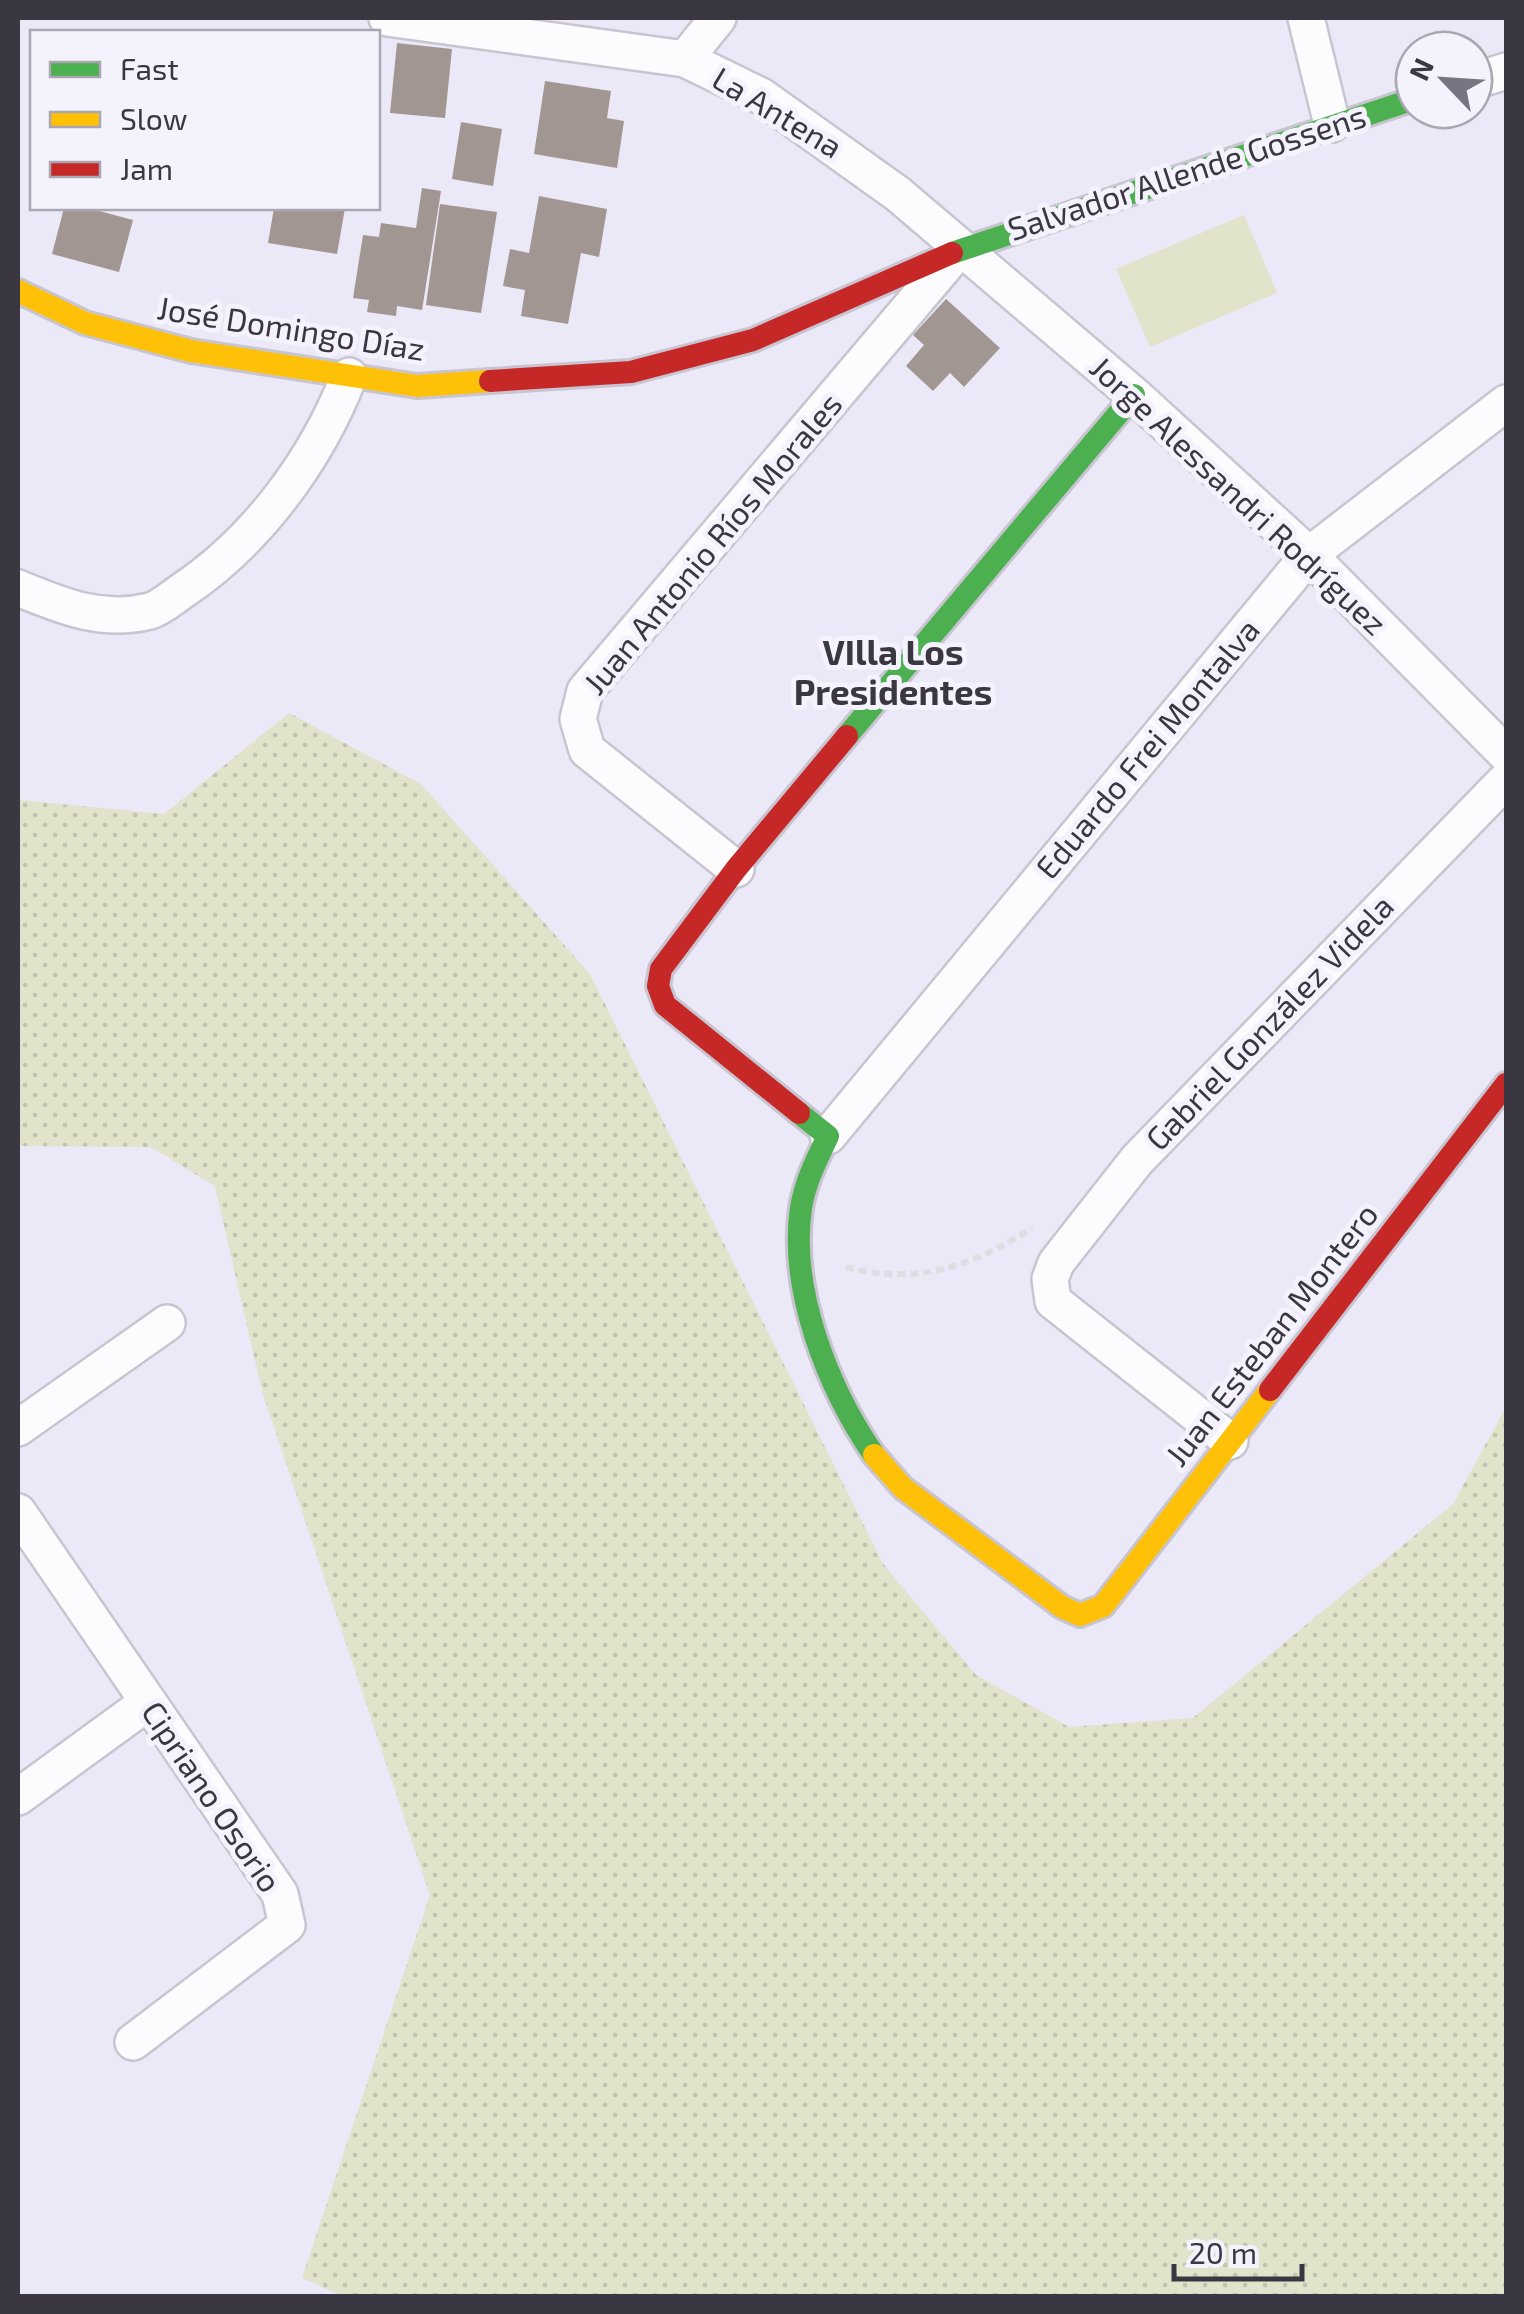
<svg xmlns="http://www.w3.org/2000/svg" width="1524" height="2314" font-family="'Exo 2',sans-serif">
<defs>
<pattern id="grass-dots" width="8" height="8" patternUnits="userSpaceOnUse" patternTransform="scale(2.5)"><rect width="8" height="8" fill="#e1e3cb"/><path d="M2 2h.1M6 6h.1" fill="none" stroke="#c2c3b0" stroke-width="1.8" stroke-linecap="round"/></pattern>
</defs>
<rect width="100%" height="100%" fill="#ebe8f8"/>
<path fill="url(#grass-dots)" d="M289 713 421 784 590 974 883 1564 976 1675 1069 1727 1193 1718 1453 1504 1506 1407V2296H342L302 2278 430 1895 262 1391 215 1186 151 1147 18 1146V800L164 814Z"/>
<path fill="#e1e3cb" d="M1244 215 1277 293 1150 347 1116 269Z"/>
<g fill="#a19691">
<path d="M397 43 452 49 445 118 390 113Z"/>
<path d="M545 81 611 91 607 118 624 121 617 168 534 154Z"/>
<path d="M461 122 502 129 493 186 452 179Z"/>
<path d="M422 188 441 191 422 310 397 306 396 316 367 312 369 300 353 298 363 235 379 237 381 223 416 228Z"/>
<path d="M539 196 607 209 599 257 581 253 568 324 521 316 525 290 503 286 510 249 529 253Z"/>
<path d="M440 204 497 212 481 313 426 305Z"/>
<path d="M64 208H88L133 220 119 272 52 254Z"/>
<path d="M274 208H345L337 254 268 243Z"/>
<path d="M946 299 1000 348 964 387 950 373 933 391 906 366 924 345 913 335Z"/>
</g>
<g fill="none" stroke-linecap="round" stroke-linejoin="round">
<defs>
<g id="street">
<path d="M387 18 685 59 761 96 898 194 1134 395 1309 555 1506 754"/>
<path d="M1306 18 1332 124"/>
<path d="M685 59 718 18"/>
<path d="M1474 81 1506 71"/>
<path d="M18 588C62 606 101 623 150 611 161 608 173 597 182 591 257 541 317 459 349 376"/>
<path d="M736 869 587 750 578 719 585 691 956 253"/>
<path d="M828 1136 1309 555 1506 403"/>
<path d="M18 1428 167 1323"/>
<path d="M1230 1441 1053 1301 1050 1279 1056 1263 1137 1160 1506 780"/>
<path d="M18 1512 280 1894 287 1925 133 2042"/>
<path d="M18 1797 147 1703"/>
</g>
<g id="fast">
<path d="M952 253 1414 99"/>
<path d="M847 736 1134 395"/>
<path d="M799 1113 828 1136C817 1159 805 1182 801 1208 789 1290 828 1388 874 1455"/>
</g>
<g id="slow">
<path d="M18 291 85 323 191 351 417 386 490 381"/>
<path d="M874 1455 903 1488 1062 1607 1080 1615 1103 1606 1270 1390"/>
</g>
<g id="jam">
<path d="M490 381 631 372 753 340 952 253"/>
<path d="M799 1113 665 1005 658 986 661 969 736 869 847 736"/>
<path d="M1270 1390 1506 1084"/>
</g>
</defs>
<use href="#street" stroke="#c8c5d1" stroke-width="40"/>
<use href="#fast" stroke="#c8c5d1" stroke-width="28"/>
<use href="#slow" stroke="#c8c5d1" stroke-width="28"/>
<use href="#jam" stroke="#c8c5d1" stroke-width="28"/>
<path stroke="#dedde2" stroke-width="6" stroke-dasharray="8 5" stroke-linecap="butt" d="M846 1267C916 1286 973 1266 1032 1228"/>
<use href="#street" stroke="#fcfcfe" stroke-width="35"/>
<use href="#fast" stroke="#4caf50" stroke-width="22"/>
<use href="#slow" stroke="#ffc107" stroke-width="22"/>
<use href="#jam" stroke="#c62828" stroke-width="22"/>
</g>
<g text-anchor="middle" stroke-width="10" stroke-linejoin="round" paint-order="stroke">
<g font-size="32" fill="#3a3742" stroke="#f4f2fd">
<text transform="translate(777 113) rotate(31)" y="11">La Antena</text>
<text transform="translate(1187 173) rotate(-18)" y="11">Salvador Allende Gossens</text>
<text transform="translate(291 329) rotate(9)" y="11">José Domingo Díaz</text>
<text transform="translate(1238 496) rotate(43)" y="11">Jorge Alessandri Rodríguez</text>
<text transform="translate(713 544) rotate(-50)" y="11">Juan Antonio Ríos Morales</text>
<text transform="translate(1148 749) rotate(-50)" y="11">Eduardo Frei Montalva</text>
<text transform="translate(1270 1023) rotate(-46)" y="11">Gabriel González Videla</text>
<text transform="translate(1272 1335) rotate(-52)" y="11">Juan Esteban Montero</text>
<text transform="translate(211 1797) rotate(56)" y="11">Cipriano Osorio</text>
</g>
<g font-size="35" font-weight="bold" fill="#3a3742" stroke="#f4f2fd">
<text x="893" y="665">VIlla Los<tspan x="893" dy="40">Presidentes</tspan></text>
</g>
</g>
<rect width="1524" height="2314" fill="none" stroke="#3a3742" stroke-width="40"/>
<rect x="30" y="30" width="350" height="180" fill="#f4f2fd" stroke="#aaa7b2" stroke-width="2.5"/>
<rect x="50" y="62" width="50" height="15" fill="#4caf50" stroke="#aaa7b2" stroke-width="2.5"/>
<text x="120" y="80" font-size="30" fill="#3a3742">Fast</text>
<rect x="50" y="112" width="50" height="15" fill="#ffc107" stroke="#aaa7b2" stroke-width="2.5"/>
<text x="120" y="130" font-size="30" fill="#3a3742">Slow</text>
<rect x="50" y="162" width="50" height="15" fill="#c62828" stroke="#aaa7b2" stroke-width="2.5"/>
<text x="120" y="180" font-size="30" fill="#3a3742">Jam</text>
<g transform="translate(1444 80) rotate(295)"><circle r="48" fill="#f4f2fd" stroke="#aaa7b2" stroke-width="2.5"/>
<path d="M0-8L18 38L0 25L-18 38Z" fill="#787582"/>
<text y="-15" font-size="28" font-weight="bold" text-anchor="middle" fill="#3a3742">N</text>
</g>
<path d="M1174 2264v15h128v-15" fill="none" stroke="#3a3742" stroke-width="5"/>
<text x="1189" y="2264" font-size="30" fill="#3a3742" stroke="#f4f2fd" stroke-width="8" paint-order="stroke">20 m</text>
</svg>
